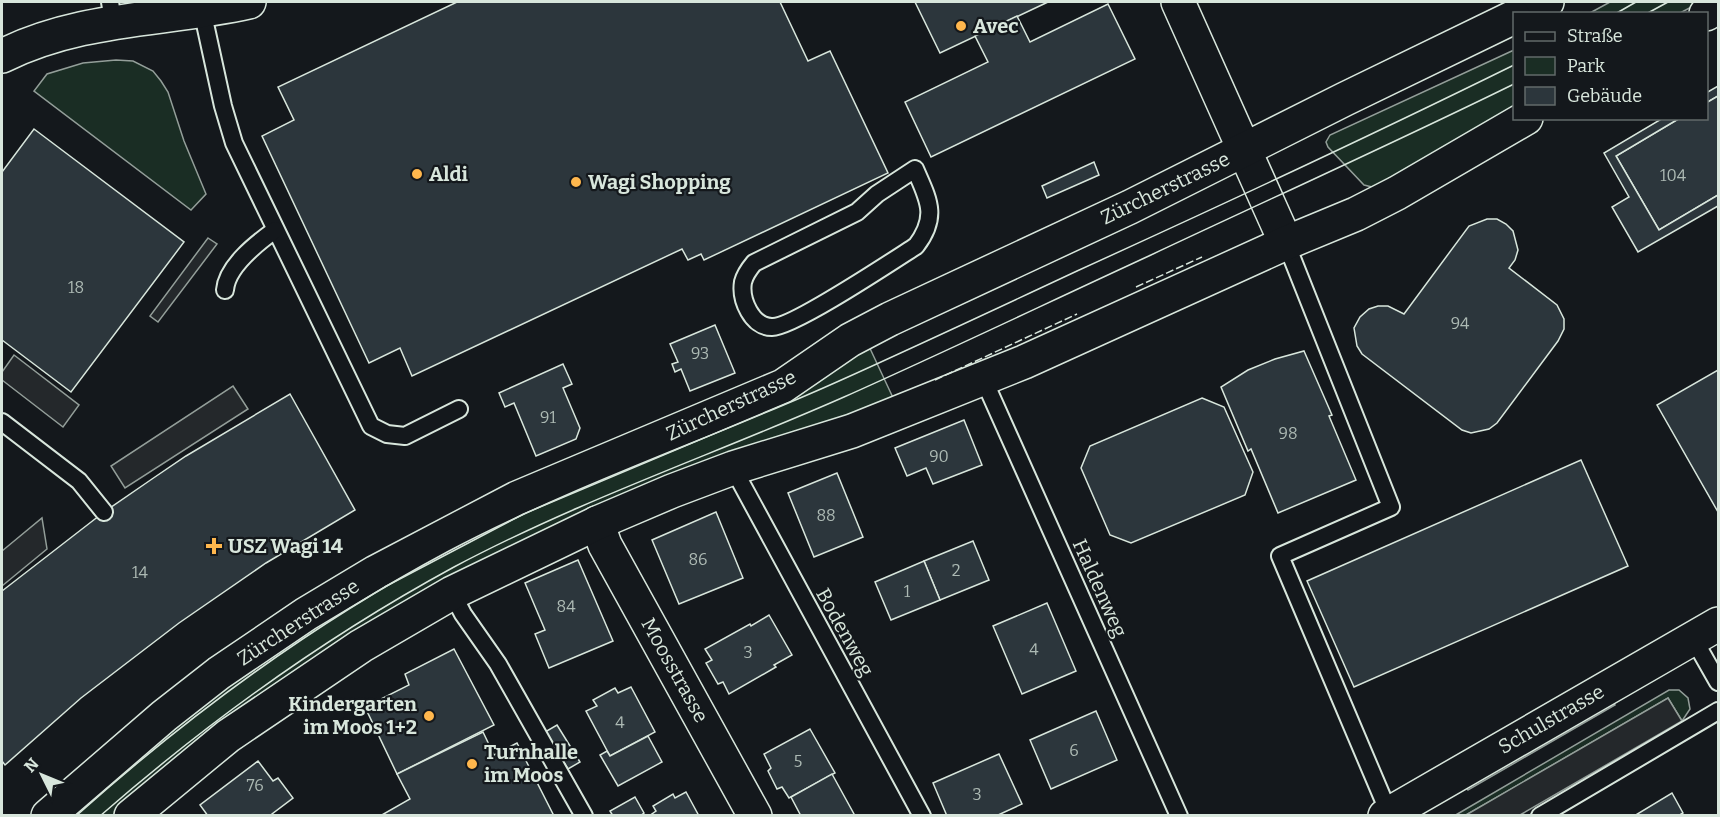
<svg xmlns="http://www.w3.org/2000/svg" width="1720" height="817" font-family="Bitter,serif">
<rect width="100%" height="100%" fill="#14181c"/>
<g fill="#1a2d24" stroke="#939e99" stroke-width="1.5">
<path d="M1610 2H1701L1680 13 1588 14Z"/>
<path d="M1514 50V111L1376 188 1364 185 1328 147 1326 142 1330 135Z"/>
<path d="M116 60 133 61 153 71 161 81 168 92 184 141 206 194 191 210 34 91 47 74 83 63Z"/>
<path d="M867 342 895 402 684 475 154 780 114 815 60 816 123 760 368 588Z"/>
<path d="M1669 690H1679L1688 698 1690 709 1682 721 1668 698 1466 815 1454 816Z"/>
</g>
<g fill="#24282b" stroke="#939e99" stroke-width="1.5">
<path d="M208 238 217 244 158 322 150 316Z"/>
<path d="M14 355 79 405 63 427 2 380V372Z"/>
<path d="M233 386 248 409 125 488 111 466Z"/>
<path d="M42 518 47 549 2 586V551Z"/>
<path d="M1610 696 1615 705 1468 790 1463 781Z"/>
<path d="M1668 698 1682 721 1520 815H1466Z"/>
</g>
<g fill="#2c363c" stroke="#d8e6dc" stroke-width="1.5">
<path d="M457 2H780L808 61 830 51 888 173 704 260 701 254 688 260 682 249 412 376 400 348 369 363 262 136 294 120 278 87Z"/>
<path d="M915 2H1048L940 53Z"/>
<path d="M1108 4 1135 59 931 157 905 102 988 62 975 36 1017 16 1030 42Z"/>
<path d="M1718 86V96L1706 103V93Z"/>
<path d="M1718 96V195L1659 230 1616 156 1680 118H1706V103Z"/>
<path d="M1663 118H1680L1616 156 1659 230 1718 195V206L1638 252 1612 207 1629 197 1604 153Z"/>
<path d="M34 129 184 242 71 392 2 340V172Z"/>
<path d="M1094 162 1099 175 1047 198 1042 186Z"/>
<path d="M1487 219H1497L1506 224 1513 231 1518 250 1515 260 1509 268 1557 305 1564 319V329L1558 341 1497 423 1489 429 1471 433 1462 430 1362 354 1357 346 1354 328 1360 317 1369 309 1378 306H1388L1404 314 1469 226Z"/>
<path d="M715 325 735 373 690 391 681 369 675 372 672 364 678 362 670 344Z"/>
<path d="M1304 351 1332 415 1329 416 1356 480 1278 513 1251 449 1248 451 1221 387 1248 370 1275 359Z"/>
<path d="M563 364 572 384 563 388 580 428 576 439 536 456 514 403 505 407 499 393Z"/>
<path d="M1718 370V512L1657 405Z"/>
<path d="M290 394 355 510 266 563 179 623 81 698 5 765 2 761V591L104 512 152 479 186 456Z"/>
<path d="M1202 398 1224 407 1253 472 1245 495 1131 543 1110 535 1081 468 1090 446Z"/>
<path d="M964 420 982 465 933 484 926 468 907 476 895 448Z"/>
<path d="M1581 460 1628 566 1354 687 1307 581Z"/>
<path d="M837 473 863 537 814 557 788 493Z"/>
<path d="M716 512 743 578 679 604 652 540Z"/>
<path d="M973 541 989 580 940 600 924 561Z"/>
<path d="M578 560 613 641 549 668 535 634 545 630 525 583Z"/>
<path d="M924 561 940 600 891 620 875 582Z"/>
<path d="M1047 603 1076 671 1022 694 993 626Z"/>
<path d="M769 615 792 655 774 665 776 667 729 694 723 682 718 684 706 663 712 660 705 649 750 624 751 626Z"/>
<path d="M454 649 494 725 397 774 365 707 409 685 405 674Z"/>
<path d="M631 687 655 732 610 756 586 711 597 706 593 700 615 688 618 693Z"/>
<path d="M1096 711 1117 760 1051 789 1030 740Z"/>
<path d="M557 725 580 762 568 769 545 732Z"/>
<path d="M810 729 835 773 789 798 782 787 777 789 768 771 771 768 764 754Z"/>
<path d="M483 732 494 755 517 743 554 816H380L410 799 397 774Z"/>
<path d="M648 736 662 762 618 786 600 755 607 751 610 756Z"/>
<path d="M999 754 1022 804 996 816H947L933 783Z"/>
<path d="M258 761 273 781 278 778 293 798 272 814 273 816H208L200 805Z"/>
<path d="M832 774 854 814 851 816H801L791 797Z"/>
<path d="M686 792 699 816H649L656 811 653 806 673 794 675 798Z"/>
<path d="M1672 793 1683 813 1678 816H1634Z"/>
<path d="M635 797 644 813 640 816H613L610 811Z"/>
</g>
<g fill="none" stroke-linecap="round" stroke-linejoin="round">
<defs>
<g id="lane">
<path d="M110 2 113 21"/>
<path d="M202 10 223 106 234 143 371 426 387 434 405 436 459 409"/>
<path d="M915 169C928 199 939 216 916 246 894 260 792 328 772 327 752 327 740 300 743 282 745 274 749 269 754 263L857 212 877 194Z"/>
<path d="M1286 243 1391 507 1280 556 1389 813"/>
<path d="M225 290C227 266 257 243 275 230"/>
<path d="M983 378 1179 816"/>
<path d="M2 422 79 481 104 512"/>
<path d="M733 468 922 816"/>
<path d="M452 593 463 614 498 664 584 816"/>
<path d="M1693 638 1718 682"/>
<path d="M1540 816 1718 711"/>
</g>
<g id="street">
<path d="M2 56C83 16 164 21 249 2"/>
<path d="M597 523 605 545 755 816"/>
<path d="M1385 816 1718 624"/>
</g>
<g id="secondary">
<path d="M1178 2 1286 243"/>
<path d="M1522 14 1547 2"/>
<path d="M1706 14 1718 7"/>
<path d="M48 816 164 716 219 673 306 614 376 572 517 498 783 386 850 340 890 319 1130 207 1345 99 1514 17"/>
<path d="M131 816 228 736 361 646 452 593 597 523 672 491 733 468 852 431 1024 362 1286 243 1356 214 1397 193 1526 118"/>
</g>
</defs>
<use href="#lane" stroke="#d8e6dc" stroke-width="20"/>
<use href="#street" stroke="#d8e6dc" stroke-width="36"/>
<use href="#secondary" stroke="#d8e6dc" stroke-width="36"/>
<use href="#lane" stroke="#14181c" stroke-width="16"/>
<use href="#street" stroke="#14181c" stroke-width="33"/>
<use href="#secondary" stroke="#14181c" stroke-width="33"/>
<g stroke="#d8e6dc" stroke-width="1.5">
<path d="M1615 14 1636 2"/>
<path d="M1646 14 1668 2"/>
<path d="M76 816C190 714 314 623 449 551 574 485 710 439 839 381 919 345 998 308 1077 271 1224 204 1370 136 1514 65"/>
<path d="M100 816C209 721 327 636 454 567 580 500 715 454 844 397 947 351 1049 302 1151 255 1272 198 1394 143 1514 84"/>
</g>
<g stroke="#d8e6dc" stroke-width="1.5" stroke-dasharray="8 3" stroke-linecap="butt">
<path d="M1136 287 1202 257"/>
<path d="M935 380 1077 314"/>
</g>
</g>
<g fill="#ffb74d" stroke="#14181c" stroke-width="2">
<circle cx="961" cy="26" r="6"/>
<circle cx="417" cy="174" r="6"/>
<circle cx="576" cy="182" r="6"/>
<path d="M211 537h6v6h6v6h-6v6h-6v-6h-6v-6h6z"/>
<circle cx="429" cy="716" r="6"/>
<circle cx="472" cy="764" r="6"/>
</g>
<g text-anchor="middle" stroke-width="4.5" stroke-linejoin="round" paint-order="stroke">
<g font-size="16" fill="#adbab4">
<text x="1673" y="181">104</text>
<text x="76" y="293">18</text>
<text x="1460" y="329">94</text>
<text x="700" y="359">93</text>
<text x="548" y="423">91</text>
<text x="1288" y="439">98</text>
<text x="939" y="462">90</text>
<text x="826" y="521">88</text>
<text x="698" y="565">86</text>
<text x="956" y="576">2</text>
<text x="140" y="578">14</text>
<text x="907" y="597">1</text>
<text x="566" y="612">84</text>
<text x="1034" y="655">4</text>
<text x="748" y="658">3</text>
<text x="620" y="728">4</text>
<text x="1074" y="756">6</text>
<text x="798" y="767">5</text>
<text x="255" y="791">76</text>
<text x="977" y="800">3</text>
</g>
<g font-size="20" font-weight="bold" fill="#d8e6dc" stroke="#14181c" text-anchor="start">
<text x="973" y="33">Avec</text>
<text x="429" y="181">Aldi</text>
<text x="588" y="189">Wagi Shopping</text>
<text x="228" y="553">USZ Wagi 14</text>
<text x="417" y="711" text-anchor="end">Kindergarten<tspan x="417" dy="23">im Moos 1+2</tspan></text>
<text x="484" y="759">Turnhalle<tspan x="484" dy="23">im Moos</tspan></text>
</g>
<g font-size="20" fill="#d8e6dc" stroke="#14181c">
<text transform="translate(1165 188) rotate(-26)" y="7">Zürcherstrasse</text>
<text transform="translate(731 405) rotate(-25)" y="7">Zürcherstrasse</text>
<text transform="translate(1100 588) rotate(66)" y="7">Haldenweg</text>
<text transform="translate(298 622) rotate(-33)" y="7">Zürcherstrasse</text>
<text transform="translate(845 632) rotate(61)" y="7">Bodenweg</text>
<text transform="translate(675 670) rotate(61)" y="7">Moosstrasse</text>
<text transform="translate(1551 719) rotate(-30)" y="7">Schulstrasse</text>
</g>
</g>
<rect width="1720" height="817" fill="none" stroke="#d8e6dc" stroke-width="6"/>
<rect x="1513" y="12" width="195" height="108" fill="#14181c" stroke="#626a69" stroke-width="1.5"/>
<rect x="1525" y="32" width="30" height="9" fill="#14181c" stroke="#626a69" stroke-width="1.5"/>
<text x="1567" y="42" font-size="18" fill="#d8e6dc">Straße</text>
<rect x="1525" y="57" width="30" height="18" fill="#1a2d24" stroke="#626a69" stroke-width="1.5"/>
<text x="1567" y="72" font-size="18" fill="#d8e6dc">Park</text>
<rect x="1525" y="87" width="30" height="18" fill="#2c363c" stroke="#626a69" stroke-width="1.5"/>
<text x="1567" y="102" font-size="18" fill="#d8e6dc">Gebäude</text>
<g transform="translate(42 775) rotate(313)" stroke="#14181c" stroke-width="4.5" paint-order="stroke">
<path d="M0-4.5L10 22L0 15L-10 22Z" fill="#d8e6dc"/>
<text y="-9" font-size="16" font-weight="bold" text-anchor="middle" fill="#d8e6dc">N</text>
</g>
</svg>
